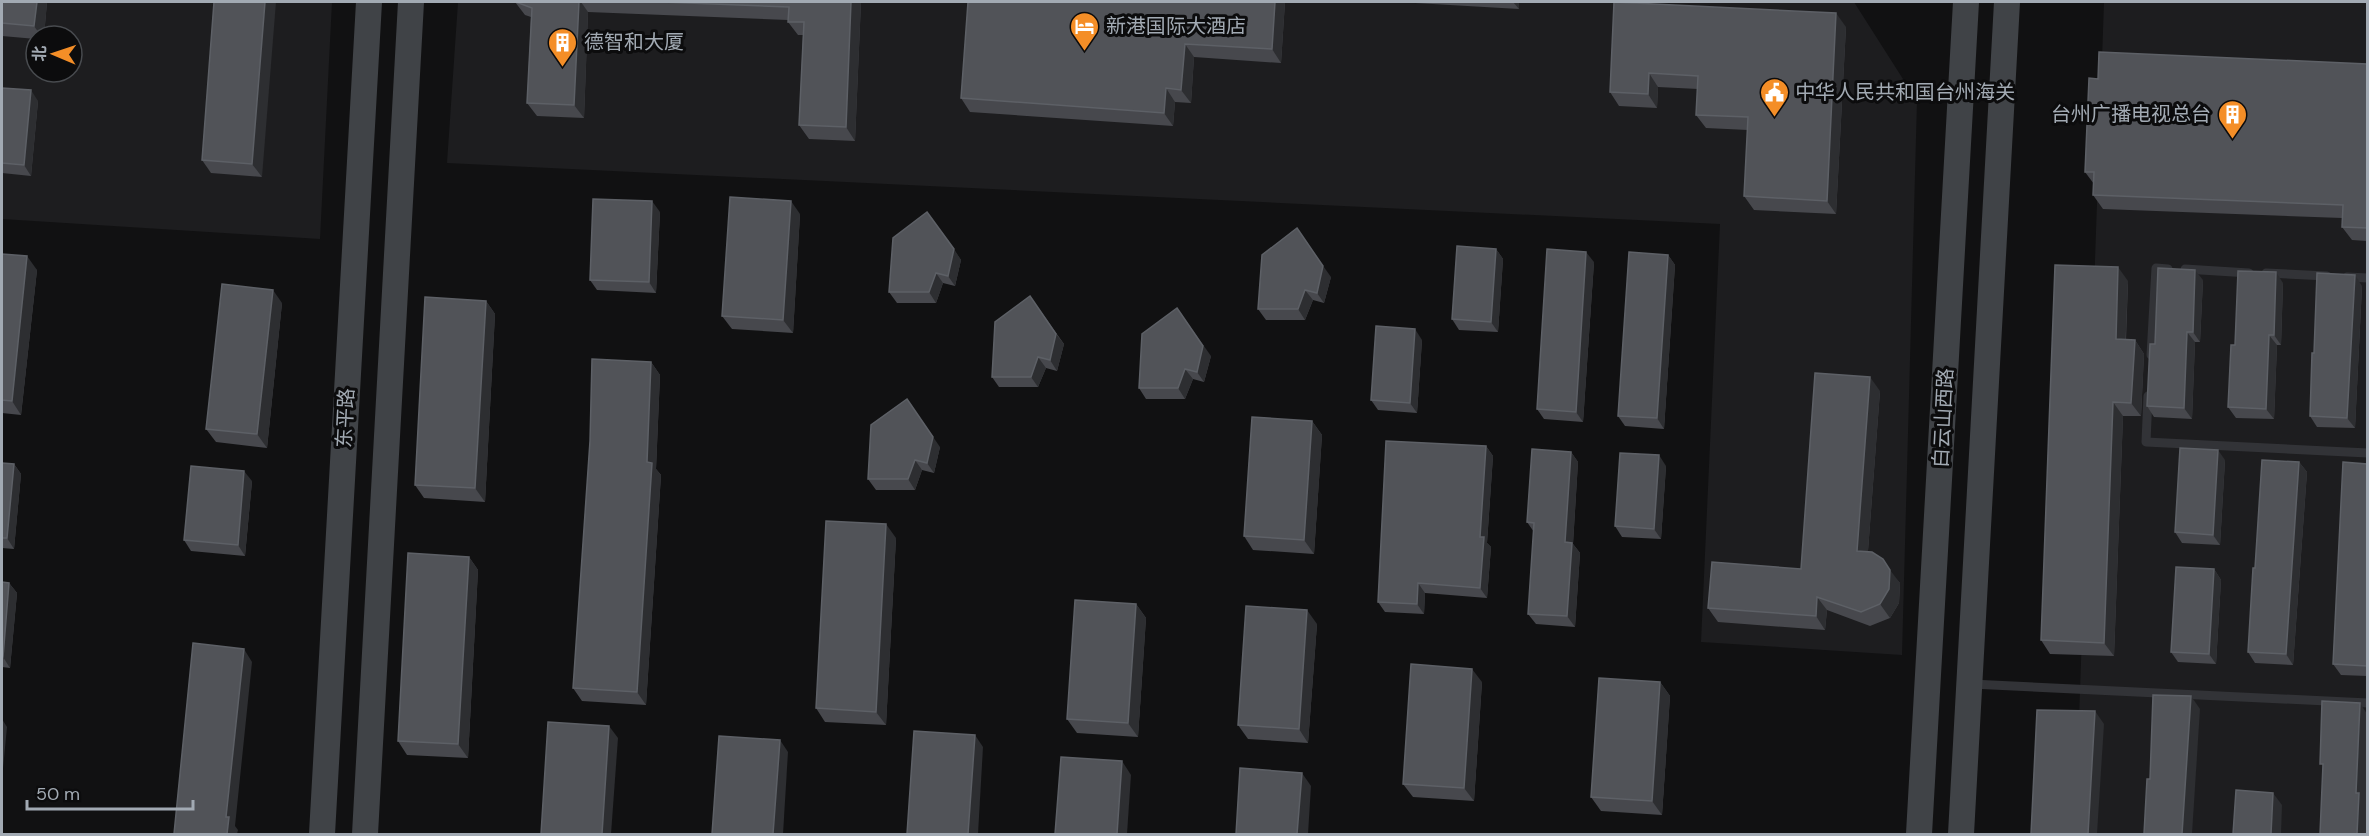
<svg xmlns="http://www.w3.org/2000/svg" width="2369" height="836" font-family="'DM Sans','Noto Sans SC',sans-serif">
<rect width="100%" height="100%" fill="#111112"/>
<g fill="#1d1d1f" fill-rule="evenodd">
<path d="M2 2H332L320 239 2 219ZM36 36H72V72H36Z"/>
<path d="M458 2H1854L1917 101 1902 655 1701 642 1720 224 447 163Z"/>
<path d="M2104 2H2367V834H2075Z"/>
</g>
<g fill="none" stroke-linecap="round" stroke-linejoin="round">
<g stroke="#323337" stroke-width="9">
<path d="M2185 269 2249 273"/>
<path d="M2266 273 2327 276"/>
<path d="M2347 277 2368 278"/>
<path d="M2151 355 2156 268 2168 269"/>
<path d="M2148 396 2146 442 2368 453"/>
<path d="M1971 684 2368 703"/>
</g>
<g stroke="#404347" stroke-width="26">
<path d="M322 834 369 2"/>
<path d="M365 834 411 2"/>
<path d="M1919 834 1966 2"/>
<path d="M1961 834 2007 2"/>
</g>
</g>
<g fill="#47484d">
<path d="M2 2H47L44 36H36V39L2 36Z"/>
<path d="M214 2 262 177 211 173 202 160Z"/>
<path d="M515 2H861L855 141 809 139 799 125 803 35H798L788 22V20L588 12 584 118 537 116 527 103 531 17 525 15Z"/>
<path d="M1285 2 1281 63 1194 57 1191 103 1175 102 1173 126 970 112 961 98Z"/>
<path d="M1398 2H1519V9Z"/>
<path d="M1614 2 1846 27 1836 214 1754 210 1744 196 1748 130 1706 128 1696 115 1698 89 1658 87 1657 108 1619 106 1610 92Z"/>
<path d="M2367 64V241L2352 240 2342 227V218L2103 209 2093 195 2094 184 2085 172 2098 79Z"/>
<path d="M2 88 38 101 31 176 2 173Z"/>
<path d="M660 212 656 293 597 290 590 280Z"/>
<path d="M927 212 961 260 955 286 943 283 936 303H897L889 292Z"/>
<path d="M800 214 793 333 732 329 722 316Z"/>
<path d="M1496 249 1503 259 1498 332 1459 330 1452 319Z"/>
<path d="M2 254 37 270 21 415 2 413Z"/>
<path d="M1668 255 1675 265 1664 429 1625 426 1618 416Z"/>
<path d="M1594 262 1583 422 1544 419 1537 409Z"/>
<path d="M1331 277 1324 303 1313 300 1305 320H1266L1258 309Z"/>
<path d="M2203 280 2200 342H2195L2192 419 2154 417 2147 406 2155 344Z"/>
<path d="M2128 281 2126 340H2135L2144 354 2141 416H2123L2114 656 2050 654 2041 640Z"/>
<path d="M2283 283 2281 345H2277L2274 419 2236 418 2228 407 2235 345Z"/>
<path d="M2362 286 2355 428 2317 427 2310 416 2314 353Z"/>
<path d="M1030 296 1064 344 1057 371 1046 368 1038 387H999L992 377Z"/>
<path d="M486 301 495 314 485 502 424 498 415 485Z"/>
<path d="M282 303 267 448 216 442 206 429Z"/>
<path d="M1422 340 1417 413 1378 410 1371 400Z"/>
<path d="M1211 356 1204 382 1193 379 1185 399H1146L1139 388Z"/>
<path d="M651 362 660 375 656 469 661 475 646 705 582 701 573 688Z"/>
<path d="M1880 391 1868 551 1900 583 1899 603 1890 618 1870 626 1827 610 1825 630 1718 622 1708 608 1801 569Z"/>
<path d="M1312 421 1322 435 1314 554 1253 550 1244 536Z"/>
<path d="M1486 446 1493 456 1487 543 1491 547 1487 598 1425 593 1424 614 1385 612 1378 602Z"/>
<path d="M940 447 934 473 922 470 915 490H876L868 479Z"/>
<path d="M1571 452 1578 462 1573 544 1580 553 1575 627 1536 624 1528 614 1534 532 1527 522Z"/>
<path d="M2225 460 2220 545 2182 543 2175 532Z"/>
<path d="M2299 462 2307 472 2293 665 2255 663 2248 652 2255 568Z"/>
<path d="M2 463 14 464 21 474 14 549 2 548Z"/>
<path d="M2367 464V676L2341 675 2333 664Z"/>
<path d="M1666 466 1661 539 1622 537 1615 526Z"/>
<path d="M252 481 245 556 191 551 184 540Z"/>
<path d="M896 538 886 725 825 722 816 708Z"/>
<path d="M469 557 478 570 468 758 407 755 398 741Z"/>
<path d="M2214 569 2221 580 2216 664 2178 662 2171 652Z"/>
<path d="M2 582 9 583 17 593 10 668 2 667Z"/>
<path d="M1136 604 1146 618 1138 737 1077 733 1067 719Z"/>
<path d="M1317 624 1308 743 1248 739 1238 725Z"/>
<path d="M1482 682 1474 801 1413 797 1403 784Z"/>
<path d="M1660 682 1670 696 1662 815 1601 811 1591 797Z"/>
</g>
<g fill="#2d2e31">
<path d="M37 2H47L44 36H41L34 26Z"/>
<path d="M265 2H276L262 177 252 164Z"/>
<path d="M579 2H581L588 12 584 118 574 105Z"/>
<path d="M851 2H861L855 141 846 127Z"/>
<path d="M1275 2H1285L1281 63 1272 49Z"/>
<path d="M1513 2H1519V9Z"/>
<path d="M1836 13 1846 27 1836 214 1827 201Z"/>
<path d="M1185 44 1194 57 1191 103 1181 90Z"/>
<path d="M1649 73 1658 87 1657 108 1648 94Z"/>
<path d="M1166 88 1175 102 1173 126 1164 113Z"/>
<path d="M31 90 38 101 31 176 24 165Z"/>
<path d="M652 201 660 212 656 293 649 282Z"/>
<path d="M791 201 800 214 793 333 783 320Z"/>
<path d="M1304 239 1331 277 1324 303 1317 293Z"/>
<path d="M954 249 961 260 955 286 948 276Z"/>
<path d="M1496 249 1503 259 1498 332 1491 322Z"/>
<path d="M1586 252 1594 262 1583 422 1576 412Z"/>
<path d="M1668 255 1675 265 1664 429 1657 418Z"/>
<path d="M27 256 37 270 21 415 12 401Z"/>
<path d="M2118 267 2128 281 2125 353 2116 339Z"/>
<path d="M2195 270 2203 280 2200 342 2193 332Z"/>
<path d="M2276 272 2283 283 2281 345 2274 335Z"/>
<path d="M936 273 943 283 936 303 929 292Z"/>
<path d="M2355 275 2362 286 2355 428 2347 418Z"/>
<path d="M273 290 282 303 267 448 257 434Z"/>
<path d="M1305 290 1313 300 1305 320 1298 309Z"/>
<path d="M486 301 495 314 485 502 475 488Z"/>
<path d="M1177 308 1211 356 1204 382 1197 372Z"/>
<path d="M1415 329 1422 340 1417 413 1410 403Z"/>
<path d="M2187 332 2195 342 2192 419 2184 408Z"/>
<path d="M1056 334 1064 344 1057 371 1050 360Z"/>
<path d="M2269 335 2277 345 2274 419 2266 409Z"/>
<path d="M2135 340 2144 354 2141 416 2131 403Z"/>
<path d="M1038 357 1046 368 1038 387 1031 377Z"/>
<path d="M651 362 660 375 656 469 661 475 646 705 637 692Z"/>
<path d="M1185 369 1193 379 1185 399 1178 388Z"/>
<path d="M1870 377 1880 391 1867 564 1857 551Z"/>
<path d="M2113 402 2123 416 2114 656 2104 643Z"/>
<path d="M914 409 940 447 934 473 927 463Z"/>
<path d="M1312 421 1322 435 1314 554 1304 540Z"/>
<path d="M1486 446 1493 456 1487 543 1491 547 1487 598 1480 588V537Z"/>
<path d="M2218 450 2225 460 2220 545 2213 535Z"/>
<path d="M1571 452 1578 462 1573 544 1580 553 1575 627 1567 616 1565 542Z"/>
<path d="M1659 455 1666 466 1661 539 1654 529Z"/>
<path d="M915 460 922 470 915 490 908 479Z"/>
<path d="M2299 462 2307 472 2293 665 2286 654Z"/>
<path d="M14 464 21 474 14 549 7 538Z"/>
<path d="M244 471 252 481 245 556 238 545Z"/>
<path d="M886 524 896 538 886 725 876 712Z"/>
<path d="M469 557 478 570 468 758 458 744Z"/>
<path d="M2214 569 2221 580 2216 664 2209 654Z"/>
<path d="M1890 570 1900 583 1899 603 1890 618 1880 604Z"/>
<path d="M9 583 17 593 10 668 3 657Z"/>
<path d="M1418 583 1425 593 1424 614 1417 604Z"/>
<path d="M1817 597 1827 610 1825 630 1816 616Z"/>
<path d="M1136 604 1146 618 1138 737 1128 723Z"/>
<path d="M1307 610 1317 624 1308 743 1299 729Z"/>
<path d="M244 649 252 662 235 826 238 830 237 834H227L226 817Z"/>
<path d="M1472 669 1482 682 1474 801 1464 788Z"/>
<path d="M1660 682 1670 696 1662 815 1652 801Z"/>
<path d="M2191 696 2200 709 2192 834H2182Z"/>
<path d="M2360 703 2367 714V754L2366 802 2367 805V834H2357L2356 793Z"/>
<path d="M2095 711 2104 724 2097 834H2088Z"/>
<path d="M2 719 7 727 2 779Z"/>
<path d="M609 726 618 738 611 834H602Z"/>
<path d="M975 735 983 747 978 834H968Z"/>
<path d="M780 740 788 752 783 834H773Z"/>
<path d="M1122 761 1131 775 1127 834H1117Z"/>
<path d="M1302 773 1311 786 1308 834H1297Z"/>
<path d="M2273 793 2282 805 2281 834H2271Z"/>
</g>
<g fill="#515358" stroke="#5d6066" stroke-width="1.5">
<path d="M2 2H37L34 26 2 23Z"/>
<path d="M214 2H265L252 164 202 160Z"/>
<path d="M516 2H579L574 105 527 103 532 8Z"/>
<path d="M662 2H851L846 127 799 125 804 22H788L789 7Z"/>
<path d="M968 2H1275L1272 49 1185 44 1181 90 1166 88 1164 113 961 98Z"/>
<path d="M1614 2 1836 13 1827 201 1744 196 1748 117 1696 115 1698 76 1649 73 1648 94 1610 92Z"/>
<path d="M2099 52 2367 64V228L2342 227 2343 205 2093 195 2094 172H2085L2089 78 2098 79Z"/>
<path d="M2 88 31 90 24 165 2 163Z"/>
<path d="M730 197 791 201 783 320 722 316Z"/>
<path d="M593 199 652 201 649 282 590 280Z"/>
<path d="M927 212 954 249 948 276 936 273 929 292H889L893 238Z"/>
<path d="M1297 228 1323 266 1317 293 1305 290 1298 309H1258L1262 255Z"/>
<path d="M1457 246 1496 249 1491 322 1452 319Z"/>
<path d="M1547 249 1586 252 1576 412 1537 409Z"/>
<path d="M1629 252 1668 255 1657 418 1618 416Z"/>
<path d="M2 254 27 256 12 401 2 400Z"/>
<path d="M2055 265 2118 267 2116 339 2135 340 2131 403 2113 402 2104 643 2041 640Z"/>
<path d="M2158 268 2195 270 2193 332H2187L2184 408 2147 406 2150 344H2155Z"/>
<path d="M2238 271 2276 272 2274 335H2269L2266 409 2228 407 2231 345H2235Z"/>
<path d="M2317 273 2355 275 2347 418 2310 416 2312 353H2314Z"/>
<path d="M222 284 273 290 257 434 206 429Z"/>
<path d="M1030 296 1056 334 1050 360 1038 357 1031 377H992L995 322Z"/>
<path d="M425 297 486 301 475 488 415 485Z"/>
<path d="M1177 308 1203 346 1197 372 1185 369 1178 388H1139L1142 334Z"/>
<path d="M1376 326 1415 329 1410 403 1371 400Z"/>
<path d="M592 359 651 362 647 462 652 463 637 692 573 688 590 441Z"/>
<path d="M1815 373 1870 377 1857 551 1872 552 1883 559 1890 570 1889 589 1880 604 1861 612 1817 597 1816 616 1708 608 1712 562 1801 569Z"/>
<path d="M907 399 933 437 927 463 915 460 908 479H868L871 425Z"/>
<path d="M1252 417 1312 421 1304 540 1244 536Z"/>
<path d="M1386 441 1486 446 1480 537H1484L1480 588 1418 583 1417 604 1378 602Z"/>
<path d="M2180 448 2218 450 2213 535 2175 532Z"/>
<path d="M1532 449 1571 452 1565 542 1572 543 1567 616 1528 614 1534 523 1527 522Z"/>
<path d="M1620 453 1659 455 1654 529 1615 526Z"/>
<path d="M2262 460 2299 462 2286 654 2248 652 2253 568H2255Z"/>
<path d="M2343 462 2367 464V666L2333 664Z"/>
<path d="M2 463 14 464 7 538H2Z"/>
<path d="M191 466 244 471 238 545 184 540Z"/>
<path d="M826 521 886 524 876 712 816 708Z"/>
<path d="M408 553 469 557 458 744 398 741Z"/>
<path d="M2176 567 2214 569 2209 654 2171 652Z"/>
<path d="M2 582 9 583 3 657H2Z"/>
<path d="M1075 600 1136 604 1128 723 1067 719Z"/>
<path d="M1246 606 1307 610 1299 729 1238 725Z"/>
<path d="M193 643 244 649 226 817H229L227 834H174Z"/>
<path d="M1411 664 1472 669 1464 788 1403 784Z"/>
<path d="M1599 678 1660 682 1652 801 1591 797Z"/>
<path d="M2153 695 2191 696 2182 834H2144L2147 779H2150Z"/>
<path d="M2322 701 2360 703 2356 793H2359L2357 834H2320L2323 764H2320Z"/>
<path d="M2037 710 2095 711 2088 834H2031Z"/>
<path d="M548 722 609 726 602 834H541Z"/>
<path d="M914 731 975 735 968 834H907Z"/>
<path d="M719 736 780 740 773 834H712Z"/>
<path d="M1061 757 1122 761 1117 834H1055Z"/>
<path d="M1240 768 1302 773 1297 834H1236Z"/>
<path d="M2236 790 2273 793 2271 834H2233Z"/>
</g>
<defs>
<symbol id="hotel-pin" viewBox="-11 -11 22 30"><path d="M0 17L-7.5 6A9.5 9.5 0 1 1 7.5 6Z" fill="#f48e27" stroke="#0c0c0d"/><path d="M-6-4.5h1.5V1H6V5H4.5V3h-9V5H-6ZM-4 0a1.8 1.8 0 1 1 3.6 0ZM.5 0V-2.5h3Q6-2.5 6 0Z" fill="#fff"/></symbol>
<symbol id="building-pin" viewBox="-11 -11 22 30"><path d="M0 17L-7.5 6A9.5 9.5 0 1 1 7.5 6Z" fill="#f48e27" stroke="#0c0c0d"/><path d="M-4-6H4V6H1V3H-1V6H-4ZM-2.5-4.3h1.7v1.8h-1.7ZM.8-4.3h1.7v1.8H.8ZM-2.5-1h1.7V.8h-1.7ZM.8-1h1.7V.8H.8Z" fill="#fff"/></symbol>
<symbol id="civic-pin" viewBox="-11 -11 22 30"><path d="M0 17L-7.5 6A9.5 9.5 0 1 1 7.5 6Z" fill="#f48e27" stroke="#0c0c0d"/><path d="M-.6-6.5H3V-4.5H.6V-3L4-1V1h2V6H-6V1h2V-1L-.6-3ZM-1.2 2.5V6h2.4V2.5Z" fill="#fff"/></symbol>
</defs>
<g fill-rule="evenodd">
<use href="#hotel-pin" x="1068" y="10" width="33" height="45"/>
<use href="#building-pin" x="546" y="26" width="33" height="45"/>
<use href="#civic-pin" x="1758" y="76" width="33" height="45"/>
<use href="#building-pin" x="2216" y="98" width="33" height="45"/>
</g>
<g text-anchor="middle" stroke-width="6" stroke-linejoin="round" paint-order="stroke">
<g font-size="20" fill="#a2aab3" stroke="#0c0c0d" text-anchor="start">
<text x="1106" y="33">新港国际大酒店</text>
<text x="584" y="49">德智和大厦</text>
<text x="1795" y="99">中华人民共和国台州海关</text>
<text x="2211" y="121" text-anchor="end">台州广播电视总台</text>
</g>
<g font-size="20" fill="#a2aab3" stroke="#0c0c0d">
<text transform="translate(345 418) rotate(-87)" y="7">东平路</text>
<text transform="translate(1943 418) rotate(-87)" y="7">白云山西路</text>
</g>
</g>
<rect width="2369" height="836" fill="none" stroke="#a2aab3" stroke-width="6"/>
<g transform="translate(54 54) rotate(272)"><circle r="28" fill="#0c0c0d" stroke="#484b4f" stroke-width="1.5"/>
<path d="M0-4.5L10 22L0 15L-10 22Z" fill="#f48e27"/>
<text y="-9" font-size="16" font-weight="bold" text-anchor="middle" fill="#a2aab3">北</text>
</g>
<path d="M27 800v9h166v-9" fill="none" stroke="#a2aab3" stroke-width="3"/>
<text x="36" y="800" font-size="18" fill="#a2aab3" stroke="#0c0c0d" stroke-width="4.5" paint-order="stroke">50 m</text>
</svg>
